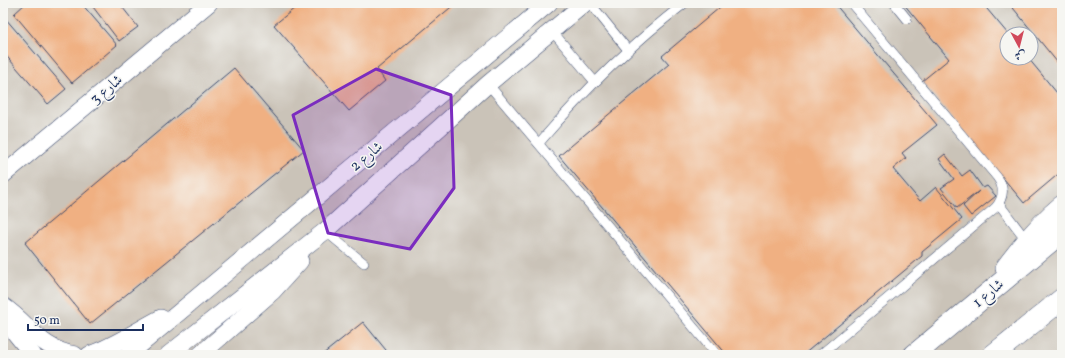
<svg xmlns="http://www.w3.org/2000/svg" width="1065" height="358" font-family="Vollkorn,Amiri,serif">
<rect width="100%" height="100%" fill="#f6f6f2"/>
<filter id="ink" filterUnits="userSpaceOnUse"><feTurbulence type="fractalNoise" baseFrequency=".025" numOctaves="2"/><feDisplacementMap in="SourceGraphic" scale="8" xChannelSelector="R" yChannelSelector="G"/><feConvolveMatrix kernelMatrix="1 2 1 2 8 2 1 2 1" color-interpolation-filters="sRGB"/></filter>
<filter id="wash" filterUnits="userSpaceOnUse"><feTurbulence type="fractalNoise" baseFrequency=".012" numOctaves="4" result="noise"/><feDisplacementMap in="SourceGraphic" scale="16" xChannelSelector="R" yChannelSelector="G"/><feGaussianBlur stdDeviation="0.9" result="paint"/><feColorMatrix in="noise" values="0 0 0 0 0 0 0 0 0 0 0 0 0 0 0 0 0 1.4 0 .05"/><feComposite in="paint" operator="in"/></filter>
<g filter="url(#wash)">
<rect width="100%" height="100%" fill="#f3e6d1"/>
<path fill="#cac3b8" fill-rule="evenodd" d="M3 3H1062V355H3ZM1007 34H1031V58H1007Z"/>
<g id="blocks">
<g fill="#f0b082">
<path d="M26 3H81L117 45 72 83 14 14Z"/>
<path d="M90 3H119L138 27 119 41Z"/>
<path d="M301 3H456L377 69 385 81 349 111 274 25Z"/>
<path d="M725 3H834L937 125 902 153 906 158 893 169 920 201 936 187 962 219 922 252V256L803 355H727L559 156 669 64 662 56Z"/>
<path d="M903 3H982L1008 34H1007V58H1028L1062 99V171L1024 203 922 81 949 59Z"/>
<path d="M1009 3H1062V68Z"/>
<path d="M5 18 66 89 48 104 3 52V19Z"/>
<path d="M234 68 304 150 90 324 25 243Z"/>
<path d="M945 154 962 176 970 170 983 188 987 186 996 196 971 216 963 206 979 191 957 208 941 188 954 179 939 159Z"/>
<path d="M363 322 390 355H322Z"/>
</g>
</g>
</g>
<g filter="url(#ink)">
<use href="#blocks" fill-opacity="0" stroke="#3b4a6f" stroke-width="1"/>
<g fill="none" stroke-linecap="round" stroke-linejoin="round">
<defs>
<g id="service">
<path d="M590 3 628 50"/>
<path d="M894 3 907 19"/>
<path d="M552 31 595 82"/>
<path d="M488 84 717 355"/>
<path d="M539 143C583 92 631 44 685 3"/>
<path d="M999 204 1027 241"/>
<path d="M325 231 364 263"/>
<path d="M820 355 995 208C1004 198 1005 188 997 177L851 3"/>
</g>
<g id="minor">
<path d="M3 175 209 3"/>
<path d="M3 306C30 324 39 349 75 355"/>
<path d="M3 318 33 355"/>
<path d="M89 355C115 346 136 331 161 318"/>
<path d="M128 355 549 3"/>
<path d="M168 355 325 231 488 84 585 3"/>
<path d="M200 355 273 291 300 261"/>
</g>
<g id="tertiary">
<path d="M1006 268C1023 245 1040 224 1062 206"/>
<path d="M914 355 1062 232"/>
<path d="M993 355 1062 299"/>
</g>
</defs>
<use href="#service" stroke="#3b4a6f" stroke-width="10"/>
<use href="#minor" stroke="#3b4a6f" stroke-width="18"/>
<use href="#tertiary" stroke="#3b4a6f" stroke-width="22"/>
<use href="#service" stroke="#fff" stroke-width="9"/>
<use href="#minor" stroke="#fff" stroke-width="17"/>
<use href="#tertiary" stroke="#fff" stroke-width="21"/>
</g>
</g>
<path fill="#7b2cbf" fill-opacity="0.2" stroke="#7b2cbf" stroke-width="3" stroke-linejoin="round" d="M376 69 451 95 454 188 410 249 328 233 293 115Z"/>
<g text-anchor="middle" stroke-width="3" stroke-linejoin="round" paint-order="stroke">
<g font-size="15" fill="#1b2f5e" stroke="#f6f6f2">
<text transform="translate(106 89) rotate(-40)" y="5">شارع 3</text>
<text transform="translate(366 156) rotate(-40)" y="5">شارع 2</text>
<text transform="translate(988 293) rotate(-40)" y="5">شارع 1</text>
</g>
</g>
<rect width="1065" height="358" fill="none" stroke="#f6f6f2" stroke-width="16"/>
<g transform="translate(1019 46) rotate(173)"><circle r="19" fill="#f6f6f2" stroke="#9ea6b7"/>
<path d="M0-3L7 15L0 10L-7 15Z" fill="#d1495b"/>
<text y="-6" font-size="11" font-weight="bold" text-anchor="middle" fill="#1b2f5e">ش</text>
</g>
<path d="M28 324v6h115v-6" fill="none" stroke="#1b2f5e" stroke-width="2"/>
<text x="34" y="324" font-size="12" fill="#1b2f5e" stroke="#f6f6f2" stroke-width="3" paint-order="stroke">50 m</text>
</svg>
